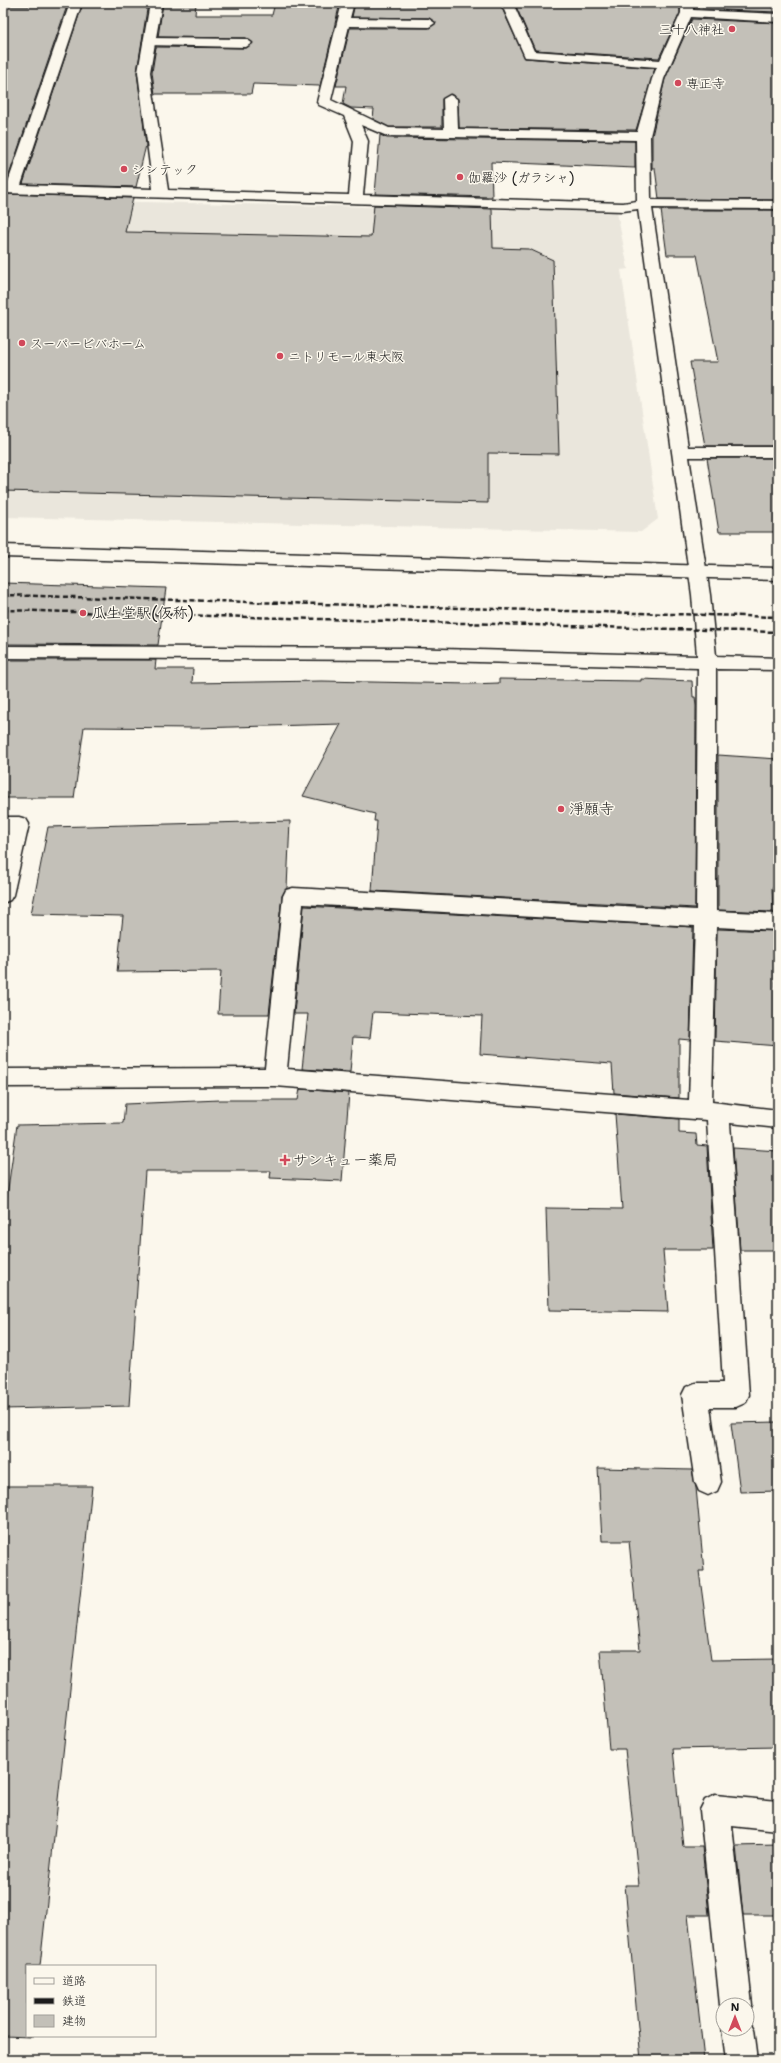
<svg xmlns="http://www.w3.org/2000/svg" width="781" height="2063" font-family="'Shantell Sans','Klee One',sans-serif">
<rect width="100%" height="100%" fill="#fbf7ec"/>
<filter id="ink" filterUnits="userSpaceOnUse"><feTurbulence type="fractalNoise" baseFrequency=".025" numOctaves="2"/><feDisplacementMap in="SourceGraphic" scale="8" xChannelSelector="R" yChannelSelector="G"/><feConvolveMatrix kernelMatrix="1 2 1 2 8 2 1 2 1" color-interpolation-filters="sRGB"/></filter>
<g filter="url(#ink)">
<path fill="#eae6dc" d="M3 199 617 212 628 269 621 270 658 519 641 532 3 517Z"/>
<g fill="#c3c0b8" stroke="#1c1c1c">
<path d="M30 3H68L6 184H3V6H29Z"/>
<path d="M83 3H148L137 72 146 145 136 187 23 184Z"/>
<path d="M163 3H196L195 15H272L275 3H340L320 86 253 84 251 94H155L152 72 156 47 246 48 253 43 246 38 158 37Z"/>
<path d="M355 3 500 4 525 58 655 68 636 130 459 128 458 99 451 94 442 99V127H389L373 119 374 109 351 108 343 104 346 86H336L350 28H429L436 23 429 18 352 17Z"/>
<path d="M588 3H680V13L659 58 535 50 515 4Z"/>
<path d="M694 3H778V12L694 9Z"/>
<path d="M692 19 778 23V200L659 199 655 168H652V136L665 79Z"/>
<path d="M380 135 387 138 635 141V168L491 162 492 197 375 194Z"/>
<path d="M3 194 133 198 125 232 371 237 374 205 492 209 493 248 529 249 553 260 559 454 488 453V503L3 491Z"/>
<path d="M661 210H778V446H705L690 362H718L697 255H667Z"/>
<path d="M707 458H778V532H719Z"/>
<path d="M3 583 166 588 158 645 3 644Z"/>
<path d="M3 660H156L155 669H193L192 683 322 681 469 684 499 683V679L641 681V679L692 681 693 697H695L696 706 695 908 372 891 377 821H374L375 814 303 796 341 724 196 728 84 727 74 798H3Z"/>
<path d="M718 755 778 759V889L772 888 773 912 718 910Z"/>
<path d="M290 821 287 888 282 896 269 1014H218L221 971 117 972 123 916 31 914 48 827Z"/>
<path d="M304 906 693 927 690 1040 679 1039V1098L614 1093 612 1064 480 1054 482 1016 373 1012 370 1038 353 1037 350 1072 302 1069 308 1014H294Z"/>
<path d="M717 929 774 931 778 1046 715 1041Z"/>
<path d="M300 1089 349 1093 342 1181 270 1178 271 1171H145L129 1406 3 1409V1224L17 1125 123 1123 125 1104 220 1100H298Z"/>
<path d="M615 1114 679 1119V1133L696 1134 697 1145 707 1146 713 1250H663L668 1312 549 1310 546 1208 622 1209Z"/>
<path d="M733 1148 778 1151V1250H740Z"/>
<path d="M778 1422V1491L740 1492 731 1423Z"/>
<path d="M598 1468 692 1470 696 1488 704 1571H699L711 1660 778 1659V1747L673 1749 683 1847H702L709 1915H688L704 2060H641L625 1885H639L625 1749H609L600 1650H640L629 1541H602Z"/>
<path d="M3 1486H92L40 1966H27V2036H32V2037L3 2036Z"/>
<path d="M778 1845V1915H743L736 1846Z"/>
</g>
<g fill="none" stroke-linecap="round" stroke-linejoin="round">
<defs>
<g id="lane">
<path d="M149 38 246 39 252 43 246 47 145 45 143 42 145 39Z"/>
<path d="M715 1795 778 1801V1831L732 1826 752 2005 747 2016V2005H723V2011L720 2005 700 1810 705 1800Z"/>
<path d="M747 2017 754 2029 758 2060H726L722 2029 723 2027V2029H747Z"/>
</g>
<g id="street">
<path d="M70 3H82L21 185 153 189 138 72 150 3H162L150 72 168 190 349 195 354 141 344 116 319 105 317 102 342 3H354L350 18 429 19 435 23 429 27 349 26 331 100 389 128 444 129 443 99 450 95 457 99 458 129 637 132 652 79 657 67 525 57 501 3H513L534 51 660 60 681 13V3H693V10L778 14V22L691 17 664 79 650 136 651 200 778 201V209L652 208 688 447H778V457H689L710 595 716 656 778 658V670L716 669V911L778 914V930L716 927 712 1102 778 1110V1128L730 1123 749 1395 745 1403 736 1407H710L721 1482 717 1491 708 1495 699 1491 695 1482 682 1395 686 1387 695 1383H723L707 1120 275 1086 3 1087V1069L265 1068 283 896 286 890 293 888 696 910 698 668 405 660 3 658V646L405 648 697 656 692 595 638 209 623 211 3 193V185H7ZM361 125 387 136 636 140 637 201 623 203 363 195 368 141ZM303 904 695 926 689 1100 287 1069Z"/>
<path d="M3 817H19L26 819 29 824 13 895 10 900 3 903V850L7 831H3Z"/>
</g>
<path id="secondary" d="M3 545 778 568V580L3 557Z"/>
</defs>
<use href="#lane" stroke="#1c1c1c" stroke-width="3"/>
<use href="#street" stroke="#1c1c1c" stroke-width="3"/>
<use href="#secondary" stroke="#1c1c1c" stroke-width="3"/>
<use href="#lane" fill="#fbf7ec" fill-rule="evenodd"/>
<use href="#street" fill="#fbf7ec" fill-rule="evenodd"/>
<use href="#secondary" fill="#fbf7ec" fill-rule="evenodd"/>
<g stroke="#1c1c1c" stroke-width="2.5" stroke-dasharray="5 2.5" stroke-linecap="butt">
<path d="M3 595 778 617"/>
<path d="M3 610 778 632"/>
</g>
</g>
</g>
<g fill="#d1495b" stroke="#fbf7ec" stroke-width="1.5">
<circle cx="732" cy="29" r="4"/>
<circle cx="678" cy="83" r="4"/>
<circle cx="124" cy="169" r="4"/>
<circle cx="460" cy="177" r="4"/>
<circle cx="22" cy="343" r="4"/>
<circle cx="280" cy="356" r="4"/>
<circle cx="83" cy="613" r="4"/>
<circle cx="561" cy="809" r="4"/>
<path d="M283 1154h4v4h4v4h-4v4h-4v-4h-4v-4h4z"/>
</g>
<g text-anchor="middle" stroke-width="3" stroke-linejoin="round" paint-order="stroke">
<g font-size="13" fill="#1c1c1c" stroke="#fbf7ec" text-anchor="start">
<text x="724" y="34" text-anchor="end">三十八神社</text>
<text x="686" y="88">専正寺</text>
<text x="132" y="174">シンテック</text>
<text x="468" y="182">伽羅沙 (ガラシャ)</text>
<text x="30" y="348">スーパービバホーム</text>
<text x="288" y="361">ニトリモール東大阪</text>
</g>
<g font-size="15" fill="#1c1c1c" stroke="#fbf7ec" text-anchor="start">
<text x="91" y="618">瓜生堂駅(仮称)</text>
<text x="569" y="814">淨願寺</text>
<text x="293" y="1165">サンキュー薬局</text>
</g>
</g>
<rect width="781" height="2063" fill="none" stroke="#fbf7ec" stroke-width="16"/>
<rect x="8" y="8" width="765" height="2047" fill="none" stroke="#1c1c1c" stroke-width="1.5" filter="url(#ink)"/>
<rect x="26" y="1965" width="130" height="72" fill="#fbf7ec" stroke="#a29f99"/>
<rect x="34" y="1978" width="20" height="6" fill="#fbf7ec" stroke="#a29f99"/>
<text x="62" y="1985" font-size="12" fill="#1c1c1c">道路</text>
<rect x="34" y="1998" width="20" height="6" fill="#1c1c1c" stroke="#a29f99"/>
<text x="62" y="2005" font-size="12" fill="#1c1c1c">鉄道</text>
<rect x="34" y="2015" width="20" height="12" fill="#c3c0b8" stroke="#a29f99"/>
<text x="62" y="2025" font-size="12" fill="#1c1c1c">建物</text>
<g transform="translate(735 2017)"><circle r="19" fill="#fbf7ec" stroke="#a29f99"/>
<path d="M0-3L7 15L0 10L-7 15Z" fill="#d1495b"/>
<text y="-6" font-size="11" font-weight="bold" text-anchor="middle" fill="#1c1c1c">N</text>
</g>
</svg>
